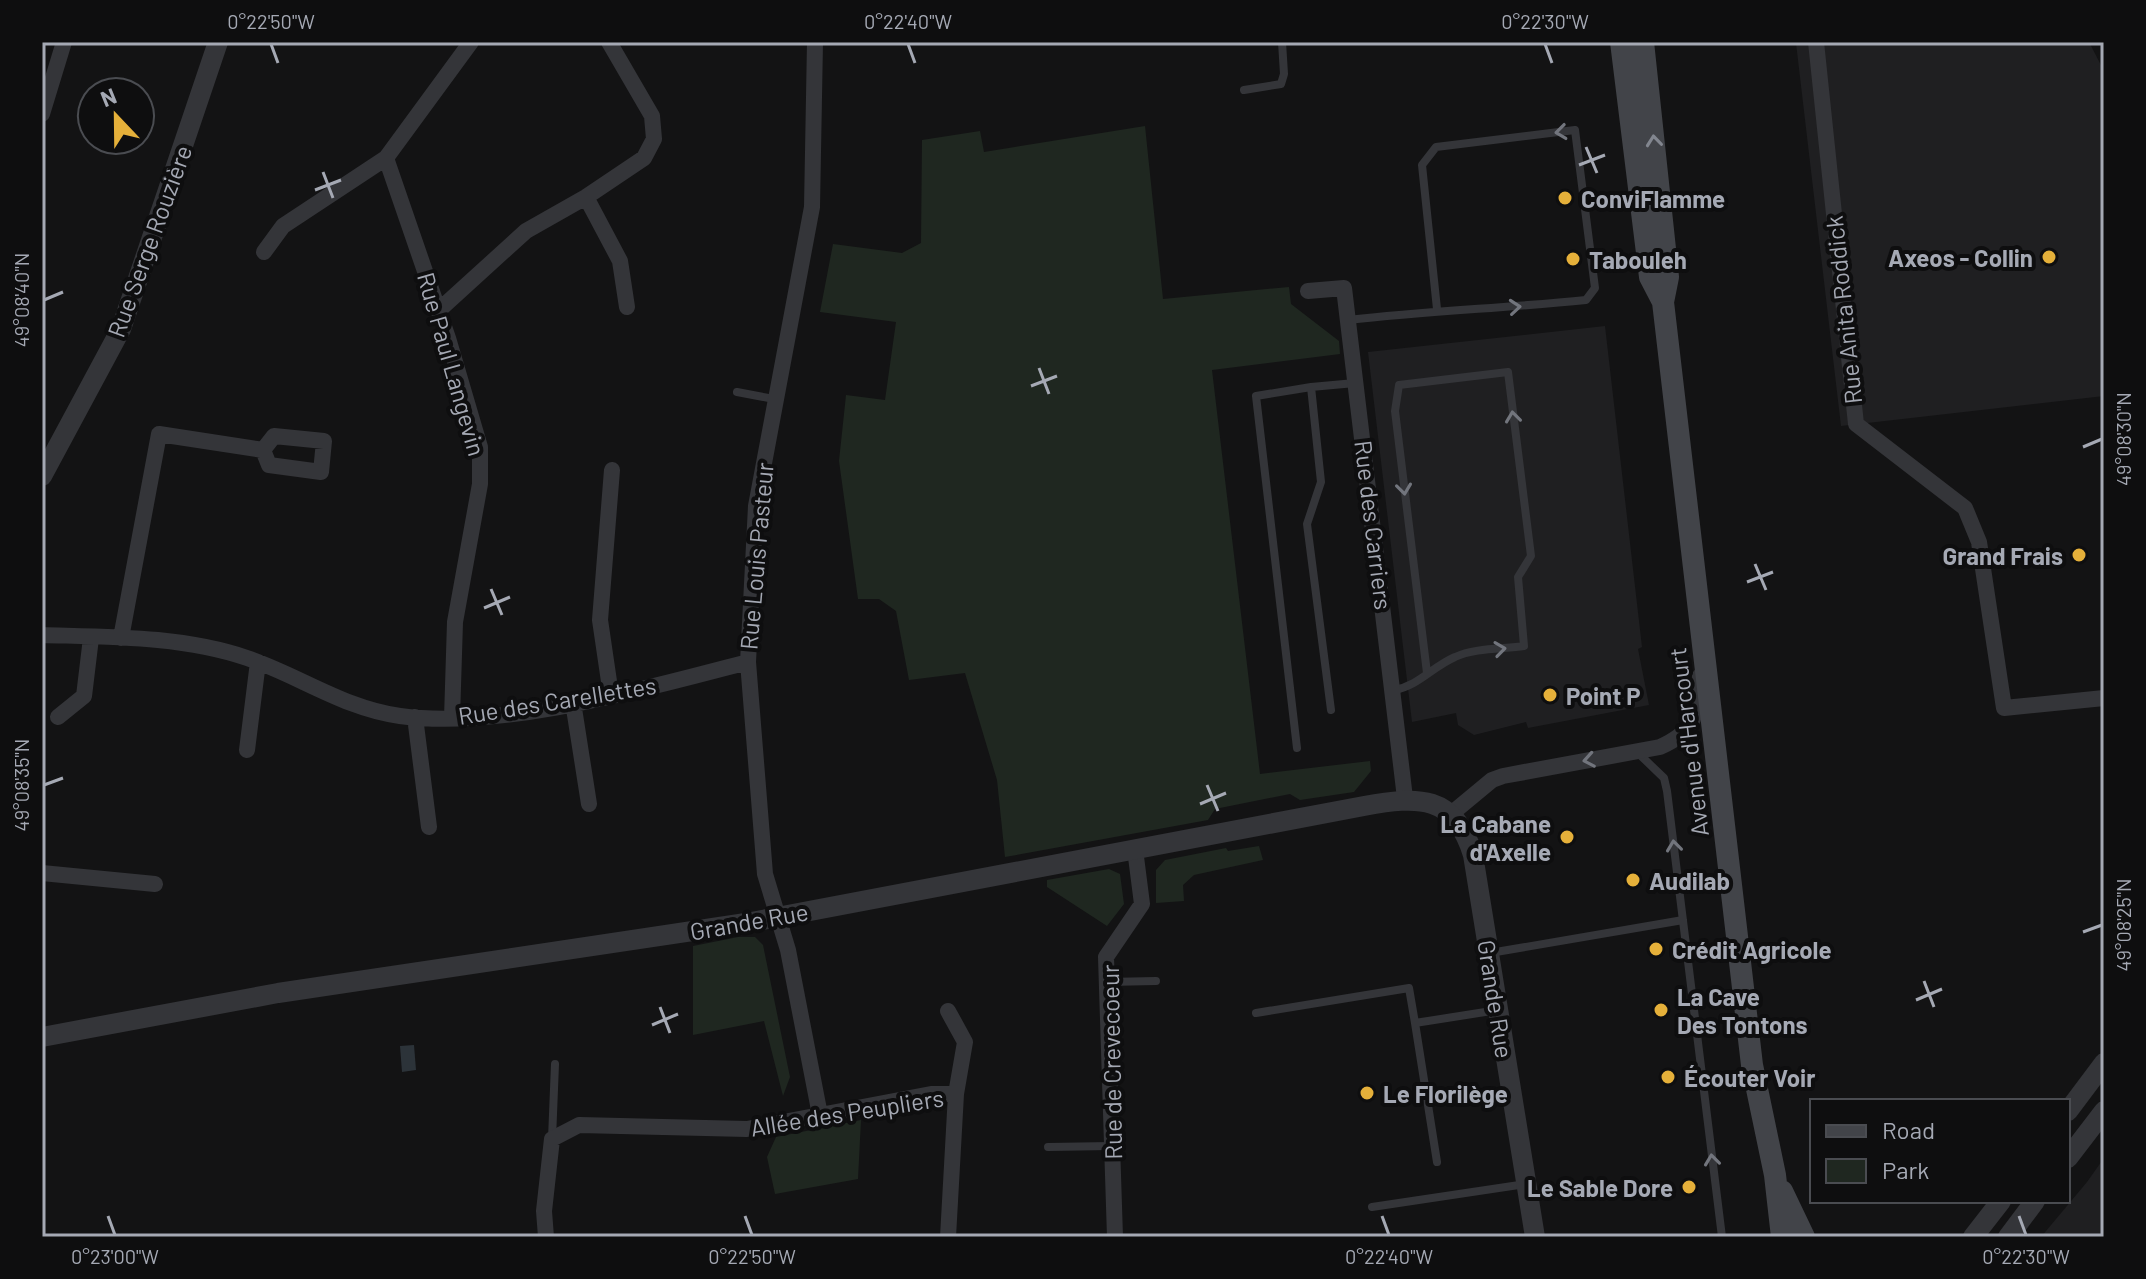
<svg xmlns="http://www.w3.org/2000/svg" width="2146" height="1279" font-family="Barlow,sans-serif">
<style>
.built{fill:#1f1f21}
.green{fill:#1f2720}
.water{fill:#2c3339}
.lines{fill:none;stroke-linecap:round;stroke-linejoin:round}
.service{stroke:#343539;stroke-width:8}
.minor{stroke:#343539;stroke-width:16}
.tertiary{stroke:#343539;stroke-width:20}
.secondary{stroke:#424449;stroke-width:22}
.oneway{stroke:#72757d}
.oneway2{stroke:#82868f}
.ticks{fill:none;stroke:#a5a9b4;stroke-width:3}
.poi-dot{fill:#e5b03a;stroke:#0e0e0f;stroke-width:3}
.labels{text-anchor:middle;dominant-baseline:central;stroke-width:8;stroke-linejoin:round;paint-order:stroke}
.poi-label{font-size:24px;font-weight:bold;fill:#a5a9b4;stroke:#0e0e0f;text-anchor:start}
.street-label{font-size:24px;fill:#a5a9b4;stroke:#0e0e0f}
.neatline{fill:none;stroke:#a5a9b4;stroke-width:3}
.ticks-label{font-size:20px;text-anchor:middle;fill:#a5a9b4}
</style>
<rect width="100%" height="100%" fill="#131314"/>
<path class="built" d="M 2089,42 L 2104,71 L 2104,396 L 1841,426 L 1796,43 Z
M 1605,326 L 1642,647 L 1638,649 L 1649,705 L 1528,728 L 1526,722 L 1474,735 L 1458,725 L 1456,713 L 1412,722 L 1368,352 Z
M 2104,1158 L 2104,1237 L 2041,1237 L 2087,1182 Z"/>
<path class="green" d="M 1145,126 L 1163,299 L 1289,287 L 1291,304 L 1339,341 L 1340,354 L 1212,370 L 1260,774 L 1370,761 L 1371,771 L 1354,792 L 1300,800 L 1290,794 L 1215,809 L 1208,820 L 1005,857 L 997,780 L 965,673 L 909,680 L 896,611 L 879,599 L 858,599 L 839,461 L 846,395 L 885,400 L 896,322 L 820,312 L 833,244 L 902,253 L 921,243 L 922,140 L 980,131 L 984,152 Z
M 1259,846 L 1263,860 L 1194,875 L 1183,885 L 1184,901 L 1156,903 L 1156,870 L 1165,860 L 1226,848 L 1228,851 Z
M 1109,869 L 1120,874 L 1124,904 L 1107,926 L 1047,887 L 1047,880 Z
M 738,937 L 755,937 L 763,945 L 790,1077 L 783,1096 L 764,1021 L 693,1035 L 693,946 Z
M 861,1120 L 858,1179 L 775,1194 L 767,1157 L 776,1137 Z"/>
<path class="water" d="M 414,1045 L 416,1070 L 402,1072 L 400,1046 Z"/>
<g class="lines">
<path class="service" d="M 1244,90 L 1281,84 L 1284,74 L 1282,42
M 1348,320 C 1428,311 1506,308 1586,300 L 1595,288 L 1575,130 L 1436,147 L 1422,165 L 1437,309
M 737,392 L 774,399
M 1394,690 C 1418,686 1432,667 1455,657 C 1474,648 1503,649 1524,646 L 1518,577 L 1531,556 L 1508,372 L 1399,385 L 1395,411 L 1427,673
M 1331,710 L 1307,524 L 1321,482 L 1311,387 L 1355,383
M 1297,748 L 1256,396 L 1311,387
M 1638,753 L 1664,778 L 1667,791 L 1722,1237
M 1490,953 L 1683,920
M 1107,982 L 1156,981
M 1256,1013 L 1409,988 L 1415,1023
M 552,1139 L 555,1064
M 1048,1147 L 1111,1146
M 1437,1162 L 1415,1023 L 1498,1010
M 1372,1207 L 1526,1184"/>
<path class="minor" d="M 815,42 L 812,207 L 756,506 L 748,662 L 765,874 L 788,950 L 820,1115
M 1816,42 L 1856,424 L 1965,508 L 1979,542 L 2004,708 L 2104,698
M 42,114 L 64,42
M 586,197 L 620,261 L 627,307
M 264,252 L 283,226 L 386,158
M 1308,291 L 1344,288 L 1405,798
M 438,311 L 526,231 L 586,197 L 644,158 L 654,139 L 652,116 L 609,42
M 274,436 L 324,441 L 321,472 L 269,465 L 263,450 Z
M 42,635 C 110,637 182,636 247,658 C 300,676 343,708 400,716 C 503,730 647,688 748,662
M 121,638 L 159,434 L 263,450
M 611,695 L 600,620 L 612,470
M 573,702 L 589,804
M 58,717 L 84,696 L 91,638
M 415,717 L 429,827
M 452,718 L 455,622 L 480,484 L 480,447 L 448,338 L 386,158 L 471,42
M 247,750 L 258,662
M 1451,814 L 1492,780 L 1503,776 L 1660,747 C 1698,730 1696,713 1700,676
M 42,873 L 155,884
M 948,1011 L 965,1042 L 956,1094 L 948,1237
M 546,1237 L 544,1211 L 552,1139 L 579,1125 L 747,1129 L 931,1094 L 956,1094
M 1115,1237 L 1106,957 L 1142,904 L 1135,849"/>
<path class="tertiary" d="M 42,476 L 121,329 L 218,42
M 42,1037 L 278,993 L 746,923 L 1364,806 C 1418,796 1455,794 1473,855 L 1535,1237
M 2068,1111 L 2104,1063
M 2068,1158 L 2104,1111
M 1973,1237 L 2001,1201
M 2008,1237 L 2035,1201"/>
<path class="secondary" d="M 1621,42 L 1650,277 L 1663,302
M 1643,42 L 1668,277 L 1663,302 L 1752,1065 L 1775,1175 L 1782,1237
M 1782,1191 L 1804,1237"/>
</g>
<defs><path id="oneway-chevron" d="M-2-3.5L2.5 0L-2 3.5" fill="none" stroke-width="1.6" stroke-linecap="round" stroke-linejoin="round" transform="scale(2)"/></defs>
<g class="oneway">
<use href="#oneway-chevron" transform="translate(1561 132) rotate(173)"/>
<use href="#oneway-chevron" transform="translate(1515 307) rotate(-5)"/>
<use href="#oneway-chevron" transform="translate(1513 417) rotate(-97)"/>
<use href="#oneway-chevron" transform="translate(1404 489) rotate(83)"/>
<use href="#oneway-chevron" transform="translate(1500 649) rotate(-8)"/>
<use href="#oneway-chevron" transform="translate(1589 760) rotate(170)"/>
<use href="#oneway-chevron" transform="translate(1674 846) rotate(-97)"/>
<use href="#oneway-chevron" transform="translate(1712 1160) rotate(-97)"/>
</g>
<use class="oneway2" href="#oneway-chevron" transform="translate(1654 141) rotate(-96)"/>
<path class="ticks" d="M 271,44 L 278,63M 908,44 L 915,63M 1545,44 L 1552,63M 1586,147 L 1597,173M 1579,165 L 1605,155M 323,172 L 333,198M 315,190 L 341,180M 44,300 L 63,292M 1039,368 L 1049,394M 1031,386 L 1057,376M 2083,447 L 2102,439M 1755,564 L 1766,590M 1747,582 L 1773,572M 491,589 L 502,615M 484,608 L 510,597M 44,785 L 63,778M 1207,785 L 1218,811M 1200,804 L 1226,793M 2083,932 L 2102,925M 1924,981 L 1934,1007M 1916,1000 L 1942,989M 660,1007 L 670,1033M 652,1025 L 678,1014M 108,1216 L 115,1235M 745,1216 L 752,1235M 1382,1216 L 1389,1235M 2019,1216 L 2026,1235"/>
<g class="poi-dot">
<circle cx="1565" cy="198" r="8"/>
<circle cx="2049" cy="257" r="8"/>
<circle cx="1573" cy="259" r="8"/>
<circle cx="2079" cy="555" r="8"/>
<circle cx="1550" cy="695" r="8"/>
<circle cx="1567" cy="837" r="8"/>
<circle cx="1633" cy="880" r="8"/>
<circle cx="1656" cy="949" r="8"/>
<circle cx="1661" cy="1010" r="8"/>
<circle cx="1668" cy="1077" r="8"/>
<circle cx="1367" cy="1093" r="8"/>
<circle cx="1689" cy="1187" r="8"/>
</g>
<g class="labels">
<g class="poi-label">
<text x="1581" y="198">ConviFlamme</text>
<text x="2033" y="257" text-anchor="end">Axeos - Collin</text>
<text x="1589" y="259">Tabouleh</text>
<text x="2063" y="555" text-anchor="end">Grand Frais</text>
<text x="1566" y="695">Point P</text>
<text x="1551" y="823" text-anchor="end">La Cabane<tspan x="1551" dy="28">d'Axelle</tspan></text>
<text x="1649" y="880">Audilab</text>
<text x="1672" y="949">Crédit Agricole</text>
<text x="1677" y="996">La Cave<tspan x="1677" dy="28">Des Tontons</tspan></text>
<text x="1684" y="1077">Écouter Voir</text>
<text x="1383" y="1093">Le Florilège</text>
<text x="1673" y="1187" text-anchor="end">Le Sable Dore</text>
</g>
<g class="street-label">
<text transform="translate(149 241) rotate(-70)">Rue Serge Rouzière</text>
<text transform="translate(1843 310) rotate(-96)">Rue Anita Roddick</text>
<text transform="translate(452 364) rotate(74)">Rue Paul Langevin</text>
<text transform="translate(1374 525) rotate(83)">Rue des Carriers</text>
<text transform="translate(756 556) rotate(-85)">Rue Louis Pasteur</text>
<text transform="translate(557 700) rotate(-9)">Rue des Carellettes</text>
<text transform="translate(1688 742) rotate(-97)">Avenue d'Harcourt</text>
<text transform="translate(749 921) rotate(-10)">Grande Rue</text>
<text transform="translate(1496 999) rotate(81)">Grande Rue</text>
<text transform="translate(1111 1062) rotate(-91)">Rue de Crevecoeur</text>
<text transform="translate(847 1112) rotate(-9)">Allée des Peupliers</text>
</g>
</g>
<rect width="2146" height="1279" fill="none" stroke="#0e0e0f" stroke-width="88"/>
<rect x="1810" y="1099" width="260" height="104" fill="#0e0e0f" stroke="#4a4c51" stroke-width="2"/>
<rect x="1826" y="1125" width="40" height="12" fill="#424449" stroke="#4a4c51" stroke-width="2"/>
<text x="1882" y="1139" font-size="24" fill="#a5a9b4">Road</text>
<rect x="1826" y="1159" width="40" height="24" fill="#1f2720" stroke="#4a4c51" stroke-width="2"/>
<text x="1882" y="1179" font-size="24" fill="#a5a9b4">Park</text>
<g transform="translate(116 116) rotate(338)"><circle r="38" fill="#0e0e0f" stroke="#4a4c51" stroke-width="2"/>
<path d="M0-6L14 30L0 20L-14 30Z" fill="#e5b03a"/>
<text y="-12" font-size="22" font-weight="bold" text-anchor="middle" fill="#a5a9b4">N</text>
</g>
<rect x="44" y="44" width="2058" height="1191" class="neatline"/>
<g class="ticks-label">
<text x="271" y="29">0°22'50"W</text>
<text x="908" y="29">0°22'40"W</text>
<text x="1545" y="29">0°22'30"W</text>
<text transform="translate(22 300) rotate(-90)" y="7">49°08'40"N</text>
<text transform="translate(2124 439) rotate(-90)" y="7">49°08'30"N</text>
<text transform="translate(22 785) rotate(-90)" y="7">49°08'35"N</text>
<text transform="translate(2124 925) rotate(-90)" y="7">49°08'25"N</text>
<text x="115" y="1264">0°23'00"W</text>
<text x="752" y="1264">0°22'50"W</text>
<text x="1389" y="1264">0°22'40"W</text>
<text x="2026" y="1264">0°22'30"W</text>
</g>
</svg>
